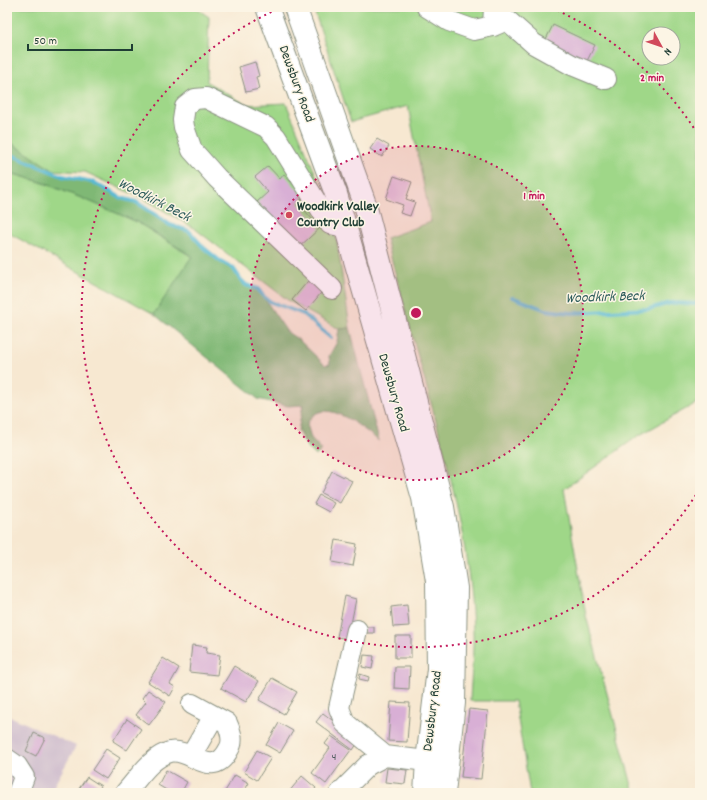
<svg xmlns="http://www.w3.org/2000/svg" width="707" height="800" font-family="Dekko,sans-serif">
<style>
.industrial{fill:#cfbdce}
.green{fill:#9fd788;stroke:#5f8a5e;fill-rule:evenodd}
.forest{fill:#7fb874;stroke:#4f7a54}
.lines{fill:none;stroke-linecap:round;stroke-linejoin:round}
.stream{stroke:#57b9d5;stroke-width:4}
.building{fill:#d8afd5}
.minor-casing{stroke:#8b9282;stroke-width:22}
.major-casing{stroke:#8b9282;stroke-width:24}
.minor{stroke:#fff;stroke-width:20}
.major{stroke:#fff;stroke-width:22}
.ring{fill:none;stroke:#c2185b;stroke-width:2;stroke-dasharray:2 4}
.poi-dot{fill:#d1495b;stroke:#fcf5e5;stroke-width:1.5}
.labels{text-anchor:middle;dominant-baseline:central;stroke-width:3;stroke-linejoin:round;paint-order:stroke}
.number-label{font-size:12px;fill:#4d5a5c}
.street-label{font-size:14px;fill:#1f3d34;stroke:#fcf5e5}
.poi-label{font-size:14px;font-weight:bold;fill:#1f3d34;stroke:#fcf5e5;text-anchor:start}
.water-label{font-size:15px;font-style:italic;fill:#2d5c5c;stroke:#fcf5e5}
.centre{fill:#c2185b;stroke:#fcf5e5;stroke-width:2}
.ring-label{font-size:12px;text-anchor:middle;font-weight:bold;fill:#c2185b;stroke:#fcf5e5;stroke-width:3;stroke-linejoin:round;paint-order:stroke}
</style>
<rect width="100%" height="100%" fill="#fcf5e5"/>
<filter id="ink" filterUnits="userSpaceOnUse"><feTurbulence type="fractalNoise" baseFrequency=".025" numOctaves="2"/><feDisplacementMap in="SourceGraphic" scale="8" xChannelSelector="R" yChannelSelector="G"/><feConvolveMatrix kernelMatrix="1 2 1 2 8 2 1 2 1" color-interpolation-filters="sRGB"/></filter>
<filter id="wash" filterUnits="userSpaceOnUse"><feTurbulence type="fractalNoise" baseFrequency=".012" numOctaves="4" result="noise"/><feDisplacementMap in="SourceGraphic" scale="16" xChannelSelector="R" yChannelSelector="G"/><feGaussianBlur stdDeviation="0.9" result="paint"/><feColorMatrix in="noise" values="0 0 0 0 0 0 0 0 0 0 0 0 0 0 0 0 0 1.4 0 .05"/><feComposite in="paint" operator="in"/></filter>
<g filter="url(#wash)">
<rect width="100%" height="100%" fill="#f7e8d1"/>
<path class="industrial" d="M 7,715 L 76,746 L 50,793 L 7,793 Z"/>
<path class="green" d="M 7,7 L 194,7 L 209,17 L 207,82 L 247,105 L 286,103 L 333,216 L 350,328 L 339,329 L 289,301 L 194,228 L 146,200 L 85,172 L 50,170 L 7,140 Z
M 313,7 L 700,7 L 700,401 L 638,436 L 564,489 L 586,616 L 634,793 L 530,793 L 515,701 L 470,701 C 471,677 474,652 473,628 C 469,528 439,432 412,335 C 403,303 395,270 386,238 L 431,222 L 408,106 L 351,122 ZM 649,34 L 673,34 L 673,58 L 649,58 Z
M 7,172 L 41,182 L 89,201 L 137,222 L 192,257 L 154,314 L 7,232 Z"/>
<path class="forest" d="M 7,140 L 62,176 L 93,182 L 121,198 L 136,202 L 170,225 L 189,231 L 204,248 L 220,261 L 233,268 L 241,280 L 246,285 L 258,289 L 287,332 L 299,340 L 325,365 L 330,364 L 329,356 L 337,342 L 339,329 L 350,328 L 379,441 C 362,428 322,392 307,424 L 311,438 L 322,450 L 316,456 L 307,447 L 298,431 L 303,405 L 288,406 L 258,399 L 154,314 L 192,256 L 137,222 L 89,201 L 41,182 L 7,172 Z"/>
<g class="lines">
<path class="stream" d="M 7,153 L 62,176 L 93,182 L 121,198 L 136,202 L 170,225 L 189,231 L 204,248 L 220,261 L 233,268 L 241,280 L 246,285 L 258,289 L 263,296 L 271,302 L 303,314 L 331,338
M 512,297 L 546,310 L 571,313 L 648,309 L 671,303 L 700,304"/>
</g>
<g id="blocks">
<path class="building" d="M 553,25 L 595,45 L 585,65 L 543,45 Z
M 255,62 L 259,76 L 256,77 L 259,89 L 246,92 L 239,67 Z
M 377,139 L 389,146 L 382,157 L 370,149 Z
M 268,166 L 280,179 L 284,174 L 304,197 L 298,203 L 320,228 L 298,248 L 257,202 L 268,192 L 255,177 Z
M 394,176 L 412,182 L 406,199 L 415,202 L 410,216 L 400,213 L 403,205 L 386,199 Z
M 312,276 L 326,287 L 306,311 L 292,300 Z
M 332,471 L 352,481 L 340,503 L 321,493 Z
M 319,495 L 334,503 L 329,512 L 314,504 Z
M 336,540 L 357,544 L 353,566 L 332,562 Z
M 345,596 L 356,599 L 348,639 L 337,637 Z
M 407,605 L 409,626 L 393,627 L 391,607 Z
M 364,627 L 374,627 L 374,633 L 364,633 Z
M 395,636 L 411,636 L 411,658 L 395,658 Z
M 192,645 L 207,647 L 206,653 L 220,655 L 217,675 L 189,672 Z
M 364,655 L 374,656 L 372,669 L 362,667 Z
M 163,658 L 179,668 L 170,684 L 175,687 L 170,696 L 148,682 Z
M 234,666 L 259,681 L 246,702 L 221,688 Z
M 395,667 L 410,667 L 409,689 L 394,688 Z
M 360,674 L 369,677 L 368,681 L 359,679 Z
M 272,678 L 297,692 L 284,714 L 259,700 Z
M 148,690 L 166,702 L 149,725 L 136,715 L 146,702 L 142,698 Z
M 391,702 L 410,703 L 407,742 L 388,741 Z
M 469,709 L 488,711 L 481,779 L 461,777 Z
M 323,713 L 359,741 L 353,750 L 316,722 Z
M 127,719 L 141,729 L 127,750 L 113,741 Z
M 279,723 L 293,731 L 280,753 L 266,745 Z
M 34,733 L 45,738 L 36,756 L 26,751 Z
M 331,736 L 351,750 L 326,784 L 312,773 L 330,748 L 325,744 Z
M 106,749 L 120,758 L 106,779 L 92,770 Z
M 257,750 L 271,758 L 257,780 L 244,772 Z
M 387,768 L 407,770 L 405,784 L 385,782 Z
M 166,770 L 187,782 L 181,793 L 167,793 L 168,791 L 158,785 Z
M 235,775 L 249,783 L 243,793 L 224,793 Z
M 302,776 L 316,788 L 312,793 L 288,793 Z
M 87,777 L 101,786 L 96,793 L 76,793 Z
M 388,789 L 404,791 L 404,793 L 388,793 Z"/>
</g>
</g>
<g filter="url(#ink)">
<use href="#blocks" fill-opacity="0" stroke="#8b9282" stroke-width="1"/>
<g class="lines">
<defs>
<path id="minor" d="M 427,7 L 449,21 L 474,30 L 493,26 L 494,7
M 493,26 L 507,20 L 534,44 L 572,65 L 606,79
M 332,289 L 217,178 L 192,150 L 184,127 L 183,120 L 185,107 L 195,99 L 206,98 L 266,127 L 276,137 L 330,224 L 345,227
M 357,630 L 339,708 L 345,723 L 385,756
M 191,756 L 214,716
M 7,759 L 17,766 L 24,777 L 18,793
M 125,793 C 138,779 151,757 170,752 C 191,747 212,782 229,749 C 234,741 231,732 227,723 L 192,704
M 340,793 L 368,765 L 385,756 L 427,761"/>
<path id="major" d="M 267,7 L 336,194 L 423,498 L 437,581 L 438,669 L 427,761 L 425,793
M 295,7 L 365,204 L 443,507 L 456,588 L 454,703 L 444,793"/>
</defs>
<use href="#minor" class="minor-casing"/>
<use href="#major" class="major-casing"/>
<use href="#minor" class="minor"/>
<use href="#major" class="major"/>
</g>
</g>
<circle cx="416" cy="313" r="167" fill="#c2185b" fill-opacity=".12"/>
<g class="ring">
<circle cx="416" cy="313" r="167"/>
<path d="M699 490A334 334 0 1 1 280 8M552 8A334 334 0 0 1 699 136"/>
</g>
<circle class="poi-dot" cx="289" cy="215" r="4"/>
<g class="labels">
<g class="number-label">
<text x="334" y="757">4</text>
</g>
<g class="street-label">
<text transform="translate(296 84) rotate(70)">Dewsbury Road</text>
<text transform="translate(393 393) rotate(74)">Dewsbury Road</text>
<text transform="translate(433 711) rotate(-83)">Dewsbury Road</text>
</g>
<g class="poi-label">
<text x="297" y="207">Woodkirk Valley<tspan x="297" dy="16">Country Club</tspan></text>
</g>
<g class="water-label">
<text transform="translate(154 201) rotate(27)">Woodkirk Beck</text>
<text transform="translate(605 298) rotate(-2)">Woodkirk Beck</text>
</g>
</g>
<circle cx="416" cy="313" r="6" class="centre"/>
<g class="ring-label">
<text x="652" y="81">2 min</text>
<text x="534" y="199">1 min</text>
</g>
<rect width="707" height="800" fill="none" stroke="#fcf5e5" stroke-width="24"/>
<g transform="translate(661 46) rotate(130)"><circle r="19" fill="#fcf5e5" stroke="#a4ab9e"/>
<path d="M0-3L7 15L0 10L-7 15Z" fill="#d1495b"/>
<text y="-6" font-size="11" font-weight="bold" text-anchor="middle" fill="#1f3d34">N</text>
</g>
<path d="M28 44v6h104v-6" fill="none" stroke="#1f3d34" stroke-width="2"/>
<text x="34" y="44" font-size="12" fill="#1f3d34" stroke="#fcf5e5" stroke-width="3" paint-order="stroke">50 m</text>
</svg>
